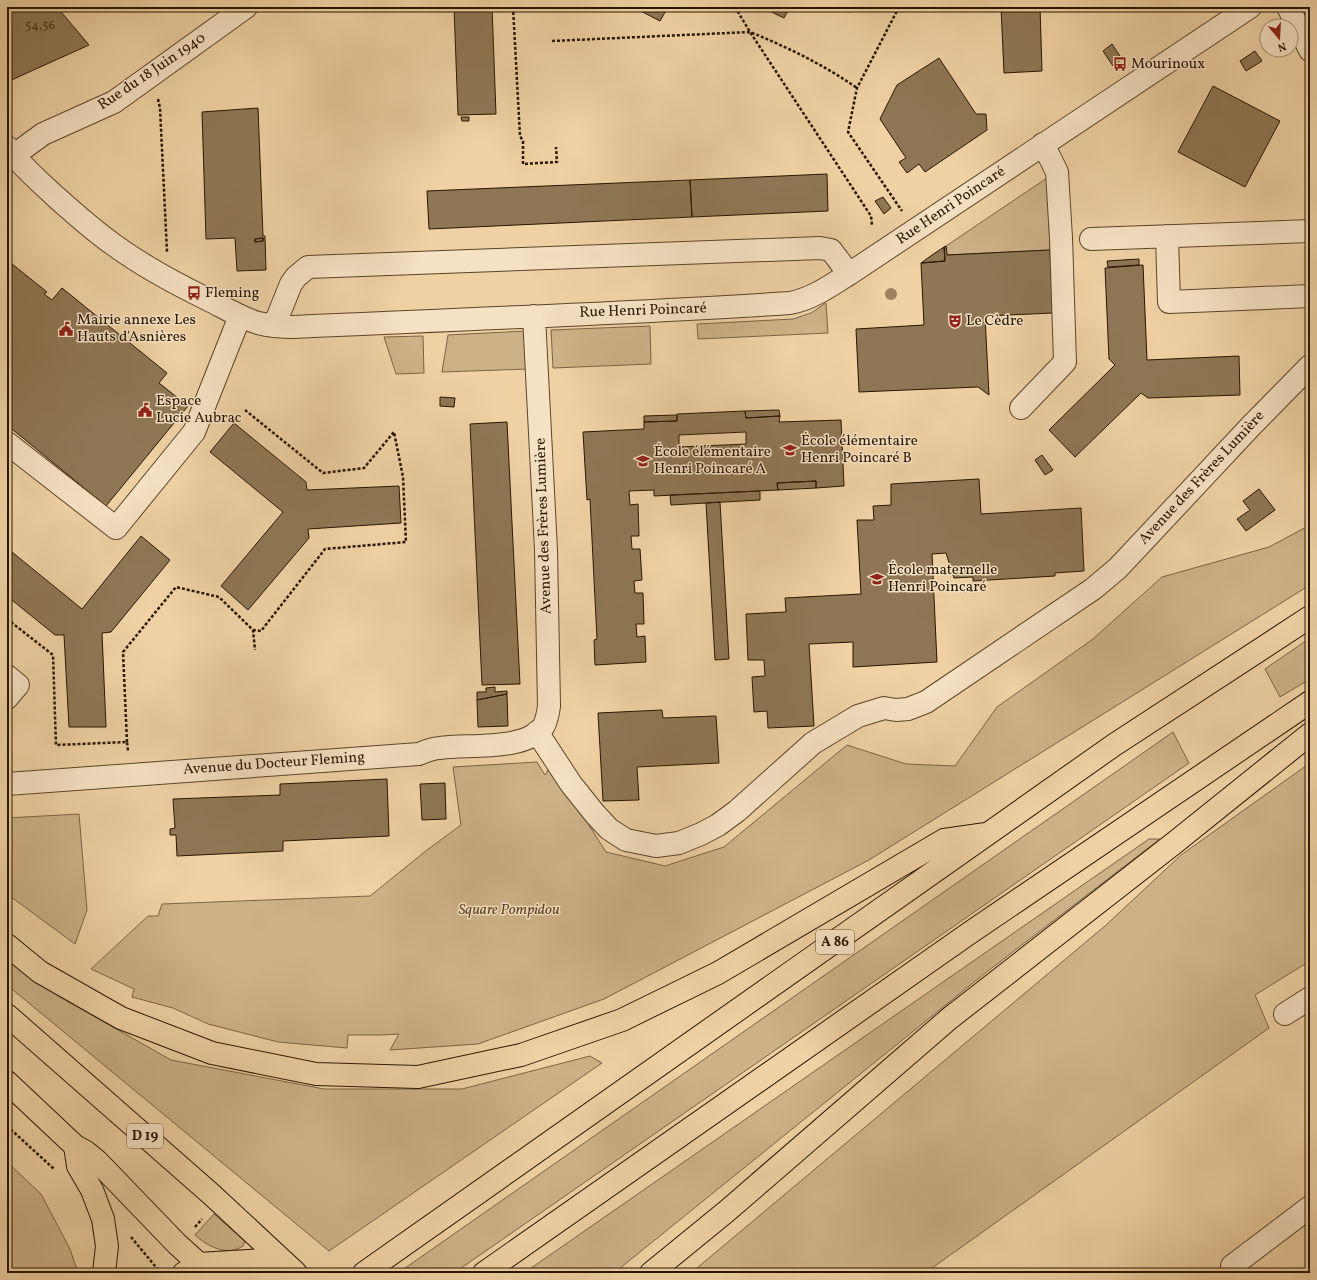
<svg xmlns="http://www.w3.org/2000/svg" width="1317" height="1280" font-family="Vollkorn,serif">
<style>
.green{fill:#cdb187;stroke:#7a6444}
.building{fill:#8f7755;stroke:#281600;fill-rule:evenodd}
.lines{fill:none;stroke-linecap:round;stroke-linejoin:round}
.minor-casing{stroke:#5a4529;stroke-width:24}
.major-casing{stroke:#281600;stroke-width:24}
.highway-casing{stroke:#281600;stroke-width:24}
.path{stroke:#281600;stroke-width:2.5;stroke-dasharray:3 2;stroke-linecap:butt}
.minor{stroke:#f5e1c3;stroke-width:22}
.major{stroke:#efd1a3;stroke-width:22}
.highway{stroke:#efd1a3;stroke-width:22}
.tree{fill:#9d835f}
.labels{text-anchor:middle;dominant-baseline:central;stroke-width:3;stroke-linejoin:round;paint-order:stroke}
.number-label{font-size:13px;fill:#422e15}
.shield{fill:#f5e1c3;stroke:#66533a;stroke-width:1}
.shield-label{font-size:14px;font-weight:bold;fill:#281600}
.poi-label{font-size:15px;fill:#281600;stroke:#f5e1c3;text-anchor:start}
.street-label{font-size:15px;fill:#281600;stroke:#f5e1c3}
.park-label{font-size:15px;font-style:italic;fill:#5a4428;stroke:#f5e1c3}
</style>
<rect width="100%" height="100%" fill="#efd1a3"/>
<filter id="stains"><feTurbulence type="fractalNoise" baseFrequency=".005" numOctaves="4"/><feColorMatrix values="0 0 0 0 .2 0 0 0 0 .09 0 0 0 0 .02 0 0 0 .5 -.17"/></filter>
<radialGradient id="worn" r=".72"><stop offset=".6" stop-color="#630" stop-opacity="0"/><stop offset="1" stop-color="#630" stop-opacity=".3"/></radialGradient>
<path class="green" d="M 1047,178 L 1050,250 L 947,255 L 946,246 Z
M 826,303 L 828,333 L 698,339 L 697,324 L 793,319 L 811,313 Z
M 650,326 L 651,364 L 553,368 L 551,330 Z
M 526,331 L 528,369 L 442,372 L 448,335 Z
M 423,336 L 424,373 L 396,374 L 384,337 Z
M 1310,525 L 1310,585 L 869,860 L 604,999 L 478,1044 L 390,1050 L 399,1034 L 382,1035 L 348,1035 L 347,1048 L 278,1042 L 208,1024 L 173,1008 L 132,997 L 134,989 L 91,969 L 148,916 L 158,916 L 162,904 L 370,896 L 427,850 L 461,825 L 453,767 L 537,762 L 545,775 L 551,765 L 606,852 L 665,866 L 724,847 L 847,745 L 906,764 L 955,766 L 997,707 L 1093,639 L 1162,577 L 1269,547 Z
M 1310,638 L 1310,679 L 1280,697 L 1265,669 Z
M 1173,732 L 1189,763 L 454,1273 L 398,1273 Z
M 1310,763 L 1310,961 L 1255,995 L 1269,1028 L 925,1273 L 691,1273 L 1105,926 L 1181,855 Z
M 79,814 L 87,910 L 75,944 L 7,894 L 7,818 Z
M 1149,839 L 1160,839 L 984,974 L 614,1273 L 524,1273 Z
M 7,958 L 60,997 L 171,1060 L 324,1089 L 462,1089 L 590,1056 L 602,1063 L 329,1251 L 7,985 Z
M 7,1162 L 41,1194 L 70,1249 L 78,1273 L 12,1273 L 7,1267 Z
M 214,1214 L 245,1241 L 243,1246 C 227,1257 207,1246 195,1235 Z"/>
<path class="building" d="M 7,7 L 57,7 L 89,45 L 7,82 Z
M 454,7 L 492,7 L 496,114 L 458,115 Z
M 633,7 L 668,7 L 660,21 Z
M 761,7 L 790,7 L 784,18 Z
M 839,7 L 852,7 L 849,12 Z
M 1001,7 L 1040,7 L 1042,71 L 1004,73 Z
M 1112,44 L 1122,59 L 1113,66 L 1103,51 Z
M 1255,51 L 1262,61 L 1246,71 L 1240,61 Z
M 939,58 L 976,114 L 986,114 L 987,130 L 925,172 L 919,164 L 907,173 L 899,162 L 906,158 L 880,119 L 897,85 Z
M 1213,86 L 1280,121 L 1245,187 L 1178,152 Z
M 258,108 L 263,236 L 265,236 L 266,270 L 237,271 L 235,238 L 206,239 L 202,112 ZM 263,238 L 263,241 L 255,242 L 255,239 Z
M 461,117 L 469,117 L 469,121 L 462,121 Z
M 827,174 L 828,211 L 692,217 L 690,180 Z
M 690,180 L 692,217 L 429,229 L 427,191 Z
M 883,197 L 891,208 L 884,214 L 875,201 Z
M 263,238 L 263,241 L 255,242 L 255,239 Z
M 946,246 L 947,255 L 1050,250 L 1053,313 L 985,316 L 989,395 L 978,387 L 859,392 L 856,329 L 924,325 L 921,263 L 945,261 L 944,247 Z
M 944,247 L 945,261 L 921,263 L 932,255 Z
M 1139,259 L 1139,265 L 1108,267 L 1107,261 Z
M 7,260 L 47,292 L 44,294 L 52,300 L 62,288 L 167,373 L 159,383 L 188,406 L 106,506 L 7,425 Z
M 1143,265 L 1147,360 L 1239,356 L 1240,395 L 1148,398 L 1141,393 L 1075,457 L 1049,430 L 1115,365 L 1109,359 L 1105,268 Z
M 440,397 L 455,398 L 454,407 L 440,406 Z
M 779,410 L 780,416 L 746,418 L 745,411 Z
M 745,411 L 746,418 L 780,416 L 779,422 L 841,420 L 844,486 L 816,488 L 816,481 L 777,483 L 778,490 L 654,496 L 654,490 L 629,491 L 630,505 L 638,504 L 639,536 L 631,536 L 632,549 L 640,549 L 642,580 L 634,581 L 635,593 L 643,593 L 644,624 L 636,624 L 637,637 L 645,636 L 646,662 L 595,665 L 594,640 L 597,639 L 590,499 L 587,500 L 583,432 L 644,429 L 644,422 L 677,421 L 677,414 ZM 746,432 L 746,444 L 679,447 L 679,435 Z
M 677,415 L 677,421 L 644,422 L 644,416 Z
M 507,422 L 520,684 L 482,685 L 470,424 Z
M 234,423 L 306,482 L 307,490 L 399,486 L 401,523 L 308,529 L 309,538 L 248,610 L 221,586 L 283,512 L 210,452 Z
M 1042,455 L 1053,470 L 1045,475 L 1035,460 Z
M 979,479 L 981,514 L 1081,508 L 1084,571 L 1055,573 L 1055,576 L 973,581 L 973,577 L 954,578 L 946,553 L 932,554 L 937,662 L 853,667 L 853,642 L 809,644 L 814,726 L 768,728 L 767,711 L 754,712 L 752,677 L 765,676 L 764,660 L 748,660 L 746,614 L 786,612 L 785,598 L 861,594 L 857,520 L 874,520 L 873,506 L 891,505 L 891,484 Z
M 816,481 L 816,488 L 778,490 L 777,483 Z
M 1259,489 L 1275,510 L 1246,531 L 1237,519 L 1250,510 L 1243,501 Z
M 760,491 L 760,500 L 671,505 L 670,495 Z
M 720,502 L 729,659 L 715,660 L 706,503 Z
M 141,536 L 170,560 L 111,632 L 102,633 L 106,727 L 69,727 L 64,635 L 55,635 L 7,596 L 7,548 L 82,609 Z
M 495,687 L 495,692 L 507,691 L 507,694 L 477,700 L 477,692 L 486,692 L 486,688 Z
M 507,694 L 508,726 L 478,727 L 477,700 Z
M 662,710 L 663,718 L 716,716 L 719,763 L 637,767 L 639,800 L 603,801 L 598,713 Z
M 387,779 L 389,836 L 283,841 L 283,851 L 177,856 L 176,835 L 170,835 L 170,829 L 175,828 L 173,799 L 280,795 L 280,784 Z
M 445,783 L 446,819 L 422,820 L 420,784 Z"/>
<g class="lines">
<defs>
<path id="minor" d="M 1288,7 L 1310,50
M 7,147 C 21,166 39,181 56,197 C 75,214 94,231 114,245 C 144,267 176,284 209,300 C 225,308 241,318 258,323 C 270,326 282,327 294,327 C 460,319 625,314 790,303 C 812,299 830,286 849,274 L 1250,7
M 13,156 L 43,134 L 114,102 L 246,7
M 1167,236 L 1169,302 L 1310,296
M 1091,239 L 1310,231
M 274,326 L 291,284 L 296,277 L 308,267 L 820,248 L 831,250 L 849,274
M 1021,408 L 1065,362 L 1061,238 L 1057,172 L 1043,144
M 7,443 L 116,528 L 194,432 L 240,316
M 7,676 L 18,685 L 7,698
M 537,732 L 571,784 L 595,814 L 609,829 L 626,840 L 656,846 L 679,843 L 701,834 L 718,825 L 737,811 L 813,743 L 858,716 L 884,708 L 896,710 L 908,709 L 926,702 L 1093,589 L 1118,568 L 1250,427 L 1310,366
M 7,784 L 419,754 C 426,751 433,748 440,748 C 468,744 525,751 543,727 C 547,721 548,713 549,706 L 546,550 L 534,316
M 1285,1014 L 1310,998
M 1237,1273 L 1232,1266 L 1310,1207"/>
<path id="major" d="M 7,1015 L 211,1194 L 296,1273
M 7,1082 L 75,1146 L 86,1152 L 97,1161 L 177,1244 L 209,1273
M 199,1264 L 280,1259"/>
<path id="highway" d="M 7,945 L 40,972 L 121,1018 L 212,1053 L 316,1074 L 418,1077 L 521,1055 L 622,1020 L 718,973 L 944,840 L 986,834
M 75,1146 L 78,1166 L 92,1190 L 103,1219 L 107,1246 L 104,1273
M 184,1273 L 199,1264
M 364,1273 L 1114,745 L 1310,617
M 484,1273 L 971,932 L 1310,702
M 651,1273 L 727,1211 L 950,1018 L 1173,844 L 1310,734"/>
</defs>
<use href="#minor" class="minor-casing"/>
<use href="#major" class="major-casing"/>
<use href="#highway" class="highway-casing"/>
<path class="path" d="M 513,7 L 520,136 L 523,141 L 523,164 L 557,162 L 556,147
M 735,7 L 750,32 L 871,216 L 872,225
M 899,7 L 857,88 L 848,132 L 902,211
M 552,41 L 750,32 C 787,47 824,65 857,88
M 158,99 L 160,108 L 167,252
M 245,410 L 323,473 L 364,468 L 394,432 L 403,477 L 406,542 L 325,549 L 261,631 L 253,630
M 7,619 L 53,655 L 56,745 L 127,742 L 128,751
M 127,742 L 123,652 L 176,587 L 219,597 L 253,630 L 255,650
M 7,1126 L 54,1169
M 195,1227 L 202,1219
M 131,1237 L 160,1272"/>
<use href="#minor" class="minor"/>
<use href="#major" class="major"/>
<use href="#highway" class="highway"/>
</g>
<circle class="tree" cx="891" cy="294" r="6"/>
<defs>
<symbol id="bus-bare" viewBox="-9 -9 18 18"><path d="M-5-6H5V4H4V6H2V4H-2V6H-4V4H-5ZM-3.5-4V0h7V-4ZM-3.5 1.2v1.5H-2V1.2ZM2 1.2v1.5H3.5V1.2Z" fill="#8f2418" stroke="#f5e1c3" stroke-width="2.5" paint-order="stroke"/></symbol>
<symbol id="theatre-bare" viewBox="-9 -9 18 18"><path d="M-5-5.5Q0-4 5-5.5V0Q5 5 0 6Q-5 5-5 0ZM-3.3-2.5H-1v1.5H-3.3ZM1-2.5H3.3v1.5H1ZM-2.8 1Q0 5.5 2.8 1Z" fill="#8f2418" stroke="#f5e1c3" stroke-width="2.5" paint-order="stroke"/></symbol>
<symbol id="civic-bare" viewBox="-9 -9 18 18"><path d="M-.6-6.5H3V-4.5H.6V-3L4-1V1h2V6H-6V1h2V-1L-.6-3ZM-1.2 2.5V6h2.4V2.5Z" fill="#8f2418" stroke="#f5e1c3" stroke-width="2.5" paint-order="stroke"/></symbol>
<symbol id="school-bare" viewBox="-9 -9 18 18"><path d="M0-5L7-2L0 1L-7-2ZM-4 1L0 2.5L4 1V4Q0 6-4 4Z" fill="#8f2418" stroke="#f5e1c3" stroke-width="2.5" paint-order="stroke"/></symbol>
</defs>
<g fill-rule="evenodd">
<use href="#bus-bare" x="1110" y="54" width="20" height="20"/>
<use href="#bus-bare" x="184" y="283" width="20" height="20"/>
<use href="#theatre-bare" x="945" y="311" width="20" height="20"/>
<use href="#civic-bare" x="56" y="319" width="20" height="20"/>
<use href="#civic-bare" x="135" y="400" width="20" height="20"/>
<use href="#school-bare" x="780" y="440" width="20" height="20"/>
<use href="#school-bare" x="633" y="451" width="20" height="20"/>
<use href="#school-bare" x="867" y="569" width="20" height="20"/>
</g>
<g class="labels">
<g class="number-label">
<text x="40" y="26">54,56</text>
</g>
<g class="shield">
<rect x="816" y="930" width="38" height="24" rx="3"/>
<rect x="127" y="1124" width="36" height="24" rx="3"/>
</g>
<g class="shield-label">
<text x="835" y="942">A 86</text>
<text x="145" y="1136">D 19</text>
</g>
<g class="poi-label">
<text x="1131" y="64">Mourinoux</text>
<text x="205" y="293">Fleming</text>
<text x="77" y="320">Mairie annexe Les<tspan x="77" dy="17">Hauts d'Asnières</tspan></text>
<text x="966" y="321">Le Cèdre</text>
<text x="156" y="401">Espace<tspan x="156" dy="17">Lucie Aubrac</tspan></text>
<text x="801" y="441">École élémentaire<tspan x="801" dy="17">Henri Poincaré B</tspan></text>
<text x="654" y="452">École élémentaire<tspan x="654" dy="17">Henri Poincaré A</tspan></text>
<text x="888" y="570">École maternelle<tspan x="888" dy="17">Henri Poincaré</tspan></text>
</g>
<g class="street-label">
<text transform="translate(152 72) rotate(-34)">Rue du 18 Juin 1940</text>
<text transform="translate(951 206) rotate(-34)">Rue Henri Poincaré</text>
<text transform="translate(643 311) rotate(-2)">Rue Henri Poincaré</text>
<text transform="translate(1202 478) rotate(-47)">Avenue des Frères Lumière</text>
<text transform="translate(544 526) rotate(-92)">Avenue des Frères Lumière</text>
<text transform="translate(274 764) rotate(-4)">Avenue du Docteur Fleming</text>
</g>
<g class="park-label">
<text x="509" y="910">Square Pompidou</text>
</g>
</g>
<rect width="1317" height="1280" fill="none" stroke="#efd1a3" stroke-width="24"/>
<rect x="8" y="8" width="1301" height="1264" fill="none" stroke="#281600" stroke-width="2"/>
<rect x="12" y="12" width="1293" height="1256" fill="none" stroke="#281600"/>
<g transform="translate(1279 38) rotate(162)"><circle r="19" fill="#f5e1c3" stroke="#a39075"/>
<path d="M0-3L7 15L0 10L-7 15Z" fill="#8f2418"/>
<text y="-6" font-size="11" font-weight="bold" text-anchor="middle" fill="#281600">N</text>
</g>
<rect width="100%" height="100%" filter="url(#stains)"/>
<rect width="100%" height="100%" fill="url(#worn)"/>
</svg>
